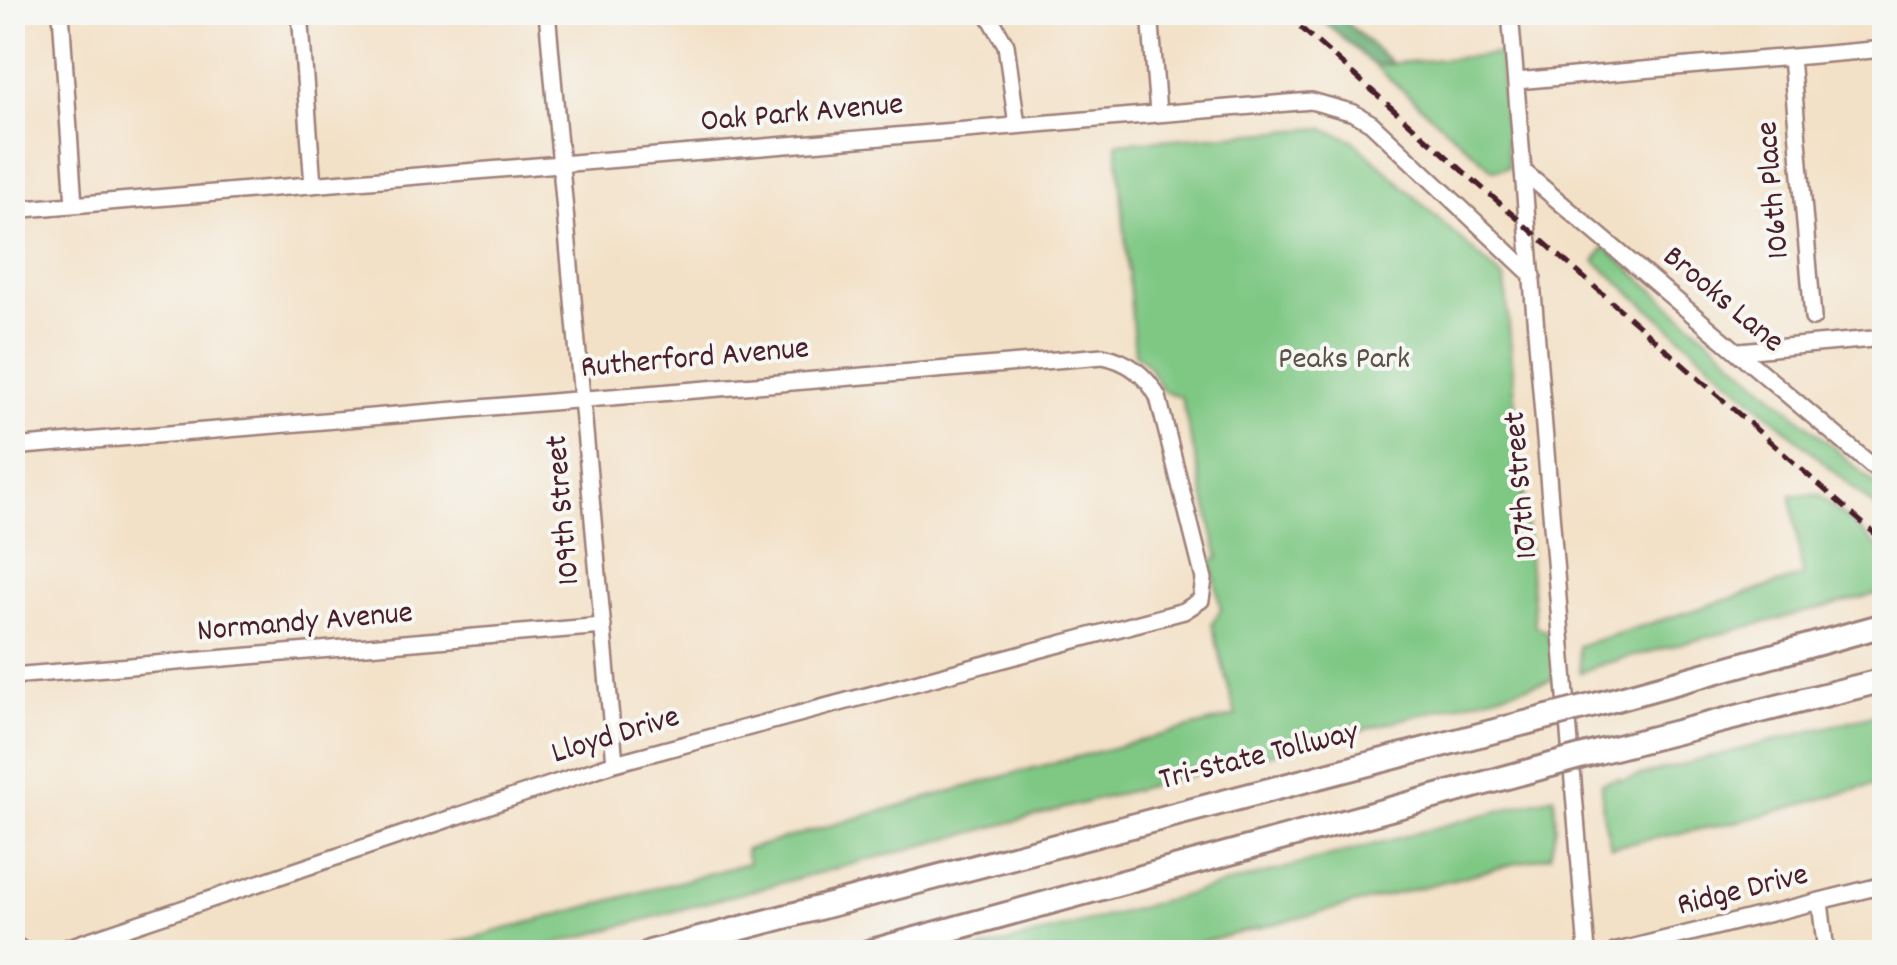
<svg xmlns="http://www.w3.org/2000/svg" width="1897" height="965" font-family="Dekko,sans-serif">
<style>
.green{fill:#7fc884;stroke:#647458;stroke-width:2.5}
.forest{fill:#67ac72;stroke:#58664e;stroke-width:2.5}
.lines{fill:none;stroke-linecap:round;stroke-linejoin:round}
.minor-casing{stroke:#9e8079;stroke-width:20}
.highway-casing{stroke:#9e8079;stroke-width:28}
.minor{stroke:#fff;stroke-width:15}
.highway{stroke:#fff;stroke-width:22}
.rail{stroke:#4a1f2b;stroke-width:5;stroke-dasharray:15 8;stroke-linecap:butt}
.highway-bridge-casing{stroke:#9e8079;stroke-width:28;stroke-linecap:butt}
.highway-bridge{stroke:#fff;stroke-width:22}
.labels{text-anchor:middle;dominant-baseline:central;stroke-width:8;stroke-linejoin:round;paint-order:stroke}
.street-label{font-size:32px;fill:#4a1f2b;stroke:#f6f6f2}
.park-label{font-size:32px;fill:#5a5246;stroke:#f6f6f2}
</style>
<rect width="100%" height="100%" fill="#f6f6f2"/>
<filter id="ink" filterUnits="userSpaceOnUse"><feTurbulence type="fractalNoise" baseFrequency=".01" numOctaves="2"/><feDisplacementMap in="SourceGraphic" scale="20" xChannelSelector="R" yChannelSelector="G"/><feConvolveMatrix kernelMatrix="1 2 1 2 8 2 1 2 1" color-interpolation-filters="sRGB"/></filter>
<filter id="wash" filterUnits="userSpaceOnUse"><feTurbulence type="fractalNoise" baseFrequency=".0048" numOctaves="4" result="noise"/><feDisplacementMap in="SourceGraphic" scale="40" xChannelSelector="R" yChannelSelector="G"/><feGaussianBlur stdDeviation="2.25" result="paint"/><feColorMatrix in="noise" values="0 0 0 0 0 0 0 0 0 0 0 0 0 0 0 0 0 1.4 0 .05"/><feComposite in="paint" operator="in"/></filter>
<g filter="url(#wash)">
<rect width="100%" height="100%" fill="#f3e1c7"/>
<path class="green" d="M 1500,54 L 1508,168 L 1493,170 L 1374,65 Z
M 1322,128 L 1352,139 L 1505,280 L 1535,626 C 1558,633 1553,659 1555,679 L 701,904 L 528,952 L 421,952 L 748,863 L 745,850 L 1026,770 L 1236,716 L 1212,624 L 1221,609 L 1211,561 L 1219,558 L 1181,397 L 1162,390 L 1148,365 L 1135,354 L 1117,143 Z
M 1605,247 L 1884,492 L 1884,515 L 1595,261 Z
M 1791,495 L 1820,495 L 1884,552 L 1884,592 L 1599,665 L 1580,673 L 1578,646 L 1803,576 Z
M 1884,712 L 1884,782 L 1741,821 L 1611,847 L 1603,814 L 1601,783 L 1619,778 L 1620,781 Z
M 1554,796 L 1556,826 L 1550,855 L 1163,952 L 973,952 Z"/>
<path class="forest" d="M 1314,13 L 1335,13 L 1393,64 L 1374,65 Z"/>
</g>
<g filter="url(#ink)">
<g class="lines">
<defs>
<path id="minor" d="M 61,12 L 74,205
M 300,12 L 313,185
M 547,12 L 615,763
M 987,12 L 1006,45 L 1017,125
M 1150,12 L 1158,113
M 1510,12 L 1587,952
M 1791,57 L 1813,318
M 1516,81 L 1884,49
M 1523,171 L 1884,476
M 12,210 L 1311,101 L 1354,113 L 1371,123 L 1533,276
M 1740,351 L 1884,338
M 12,447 L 1103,356 C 1128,361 1146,375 1158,397 L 1204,579 L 1201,600 L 1184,611 L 615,763 L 54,952
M 12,676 L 603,626
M 1820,902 L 1826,952
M 12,943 L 24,951 L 31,952
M 1614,952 L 1884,885"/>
<path id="highway" d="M 1595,705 L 1884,625
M 1598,752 L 1884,680
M 650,952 L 1548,717
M 868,952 L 1551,765"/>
</defs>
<use href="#minor" class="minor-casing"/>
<use href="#highway" class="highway-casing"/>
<use href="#minor" class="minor"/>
<use href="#highway" class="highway"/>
<path class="rail" d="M 1283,12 L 1884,542"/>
<defs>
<path id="highway-bridge" d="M 1548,717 L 1595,705
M 1551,765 L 1598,752"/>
</defs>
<use href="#highway-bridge" class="highway-bridge-casing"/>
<use href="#highway-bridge" class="highway-bridge"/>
</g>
</g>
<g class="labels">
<g class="street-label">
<text transform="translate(802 115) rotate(-5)">Oak Park Avenue</text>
<text transform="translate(1775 190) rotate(-95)">106th Place</text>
<text transform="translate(1722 301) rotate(40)">Brooks Lane</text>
<text transform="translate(695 360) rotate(-5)">Rutherford Avenue</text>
<text transform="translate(1523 485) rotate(-95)">107th Street</text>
<text transform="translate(565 510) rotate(-95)">109th Street</text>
<text transform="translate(305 624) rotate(-5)">Normandy Avenue</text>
<text transform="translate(616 737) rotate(-17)">Lloyd Drive</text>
<text transform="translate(1259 758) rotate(-14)">Tri-State Tollway</text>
<text transform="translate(1743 892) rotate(-14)">Ridge Drive</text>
</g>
<g class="park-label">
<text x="1344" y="361">Peaks Park</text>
</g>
</g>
<rect width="1897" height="965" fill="none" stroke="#f6f6f2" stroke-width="50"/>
</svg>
